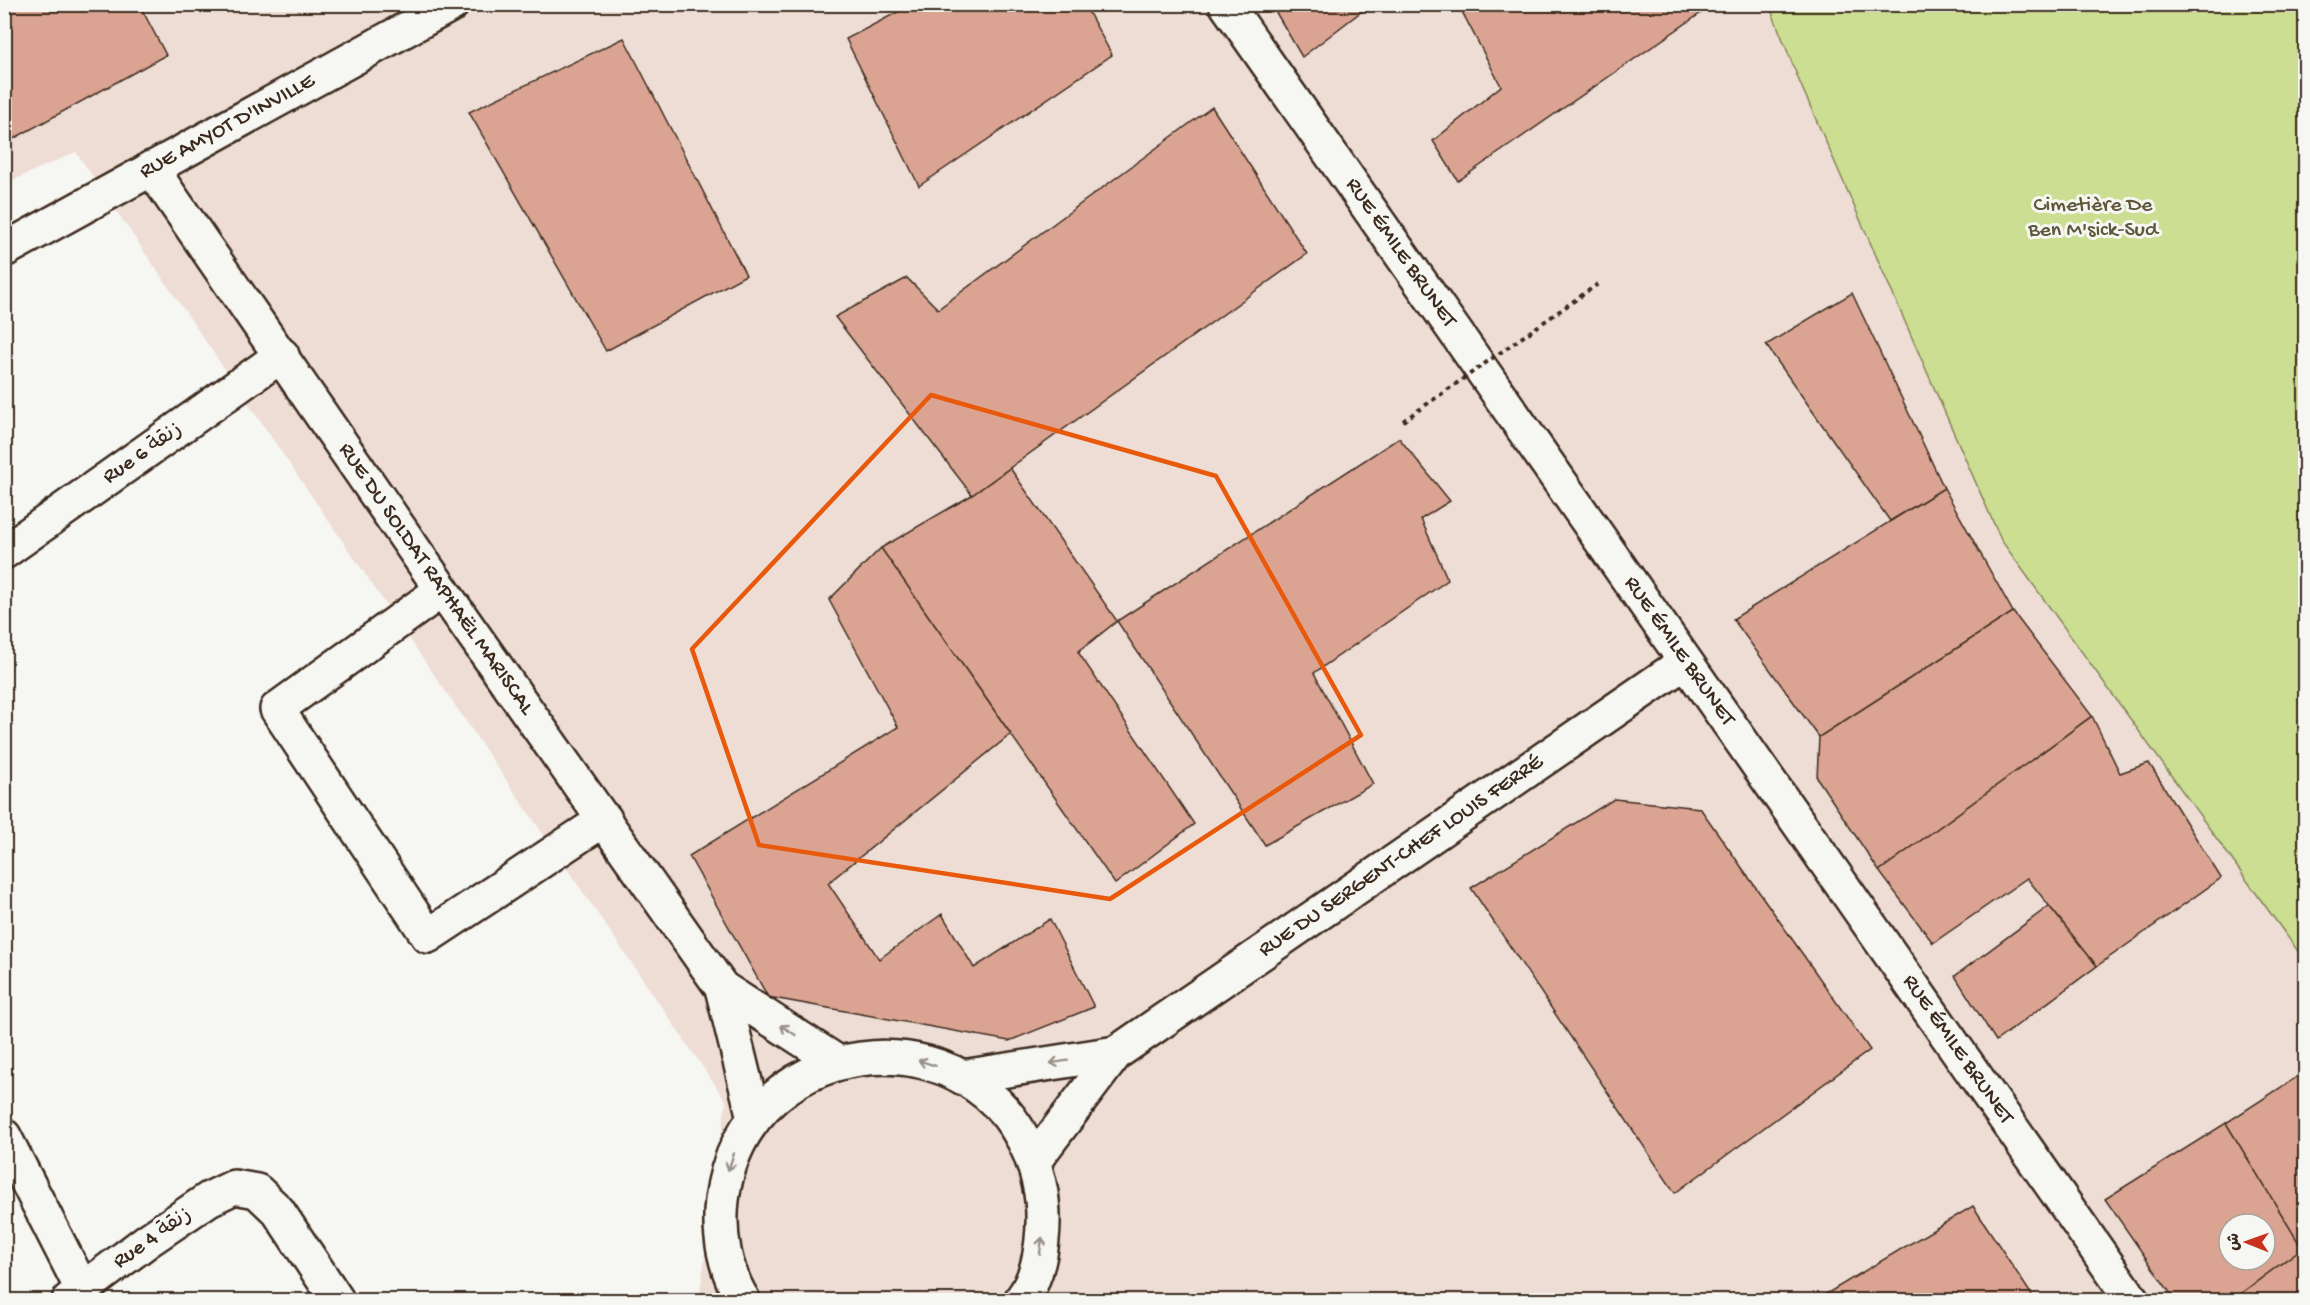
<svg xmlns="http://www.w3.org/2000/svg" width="2310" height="1305" font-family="'Gochi Hand','Playpen Sans Arabic',sans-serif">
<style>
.built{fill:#eeddd5;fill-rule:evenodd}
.green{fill:#ccde92;stroke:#848458;stroke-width:1.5}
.building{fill:#dba492;stroke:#3b2a1e;stroke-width:1.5;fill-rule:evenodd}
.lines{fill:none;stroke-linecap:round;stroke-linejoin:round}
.minor-casing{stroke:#3b2a1e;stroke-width:38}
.minor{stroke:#f6f6f2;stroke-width:33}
.path-bridge{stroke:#3b2a1e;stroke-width:4;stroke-dasharray:4.5 4.5;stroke-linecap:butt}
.oneway{stroke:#989088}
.marked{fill:none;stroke:#e8590c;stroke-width:4.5;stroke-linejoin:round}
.labels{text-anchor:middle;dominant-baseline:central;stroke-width:6;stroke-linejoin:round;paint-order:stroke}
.street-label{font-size:22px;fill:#3b2a1e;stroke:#f6f6f2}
.park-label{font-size:22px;fill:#5f573b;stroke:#f6f6f2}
</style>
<rect width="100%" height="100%" fill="#f6f6f2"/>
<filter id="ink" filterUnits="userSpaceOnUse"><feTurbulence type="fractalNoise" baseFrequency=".0167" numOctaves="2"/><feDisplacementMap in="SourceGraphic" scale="12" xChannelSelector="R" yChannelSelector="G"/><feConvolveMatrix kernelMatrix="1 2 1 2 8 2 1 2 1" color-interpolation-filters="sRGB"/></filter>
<g filter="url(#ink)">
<path class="built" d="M 4,5 L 1769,5 L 1800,83 L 2001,540 L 2305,961 L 2305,1300 L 699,1300 L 726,1101 L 76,152 L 5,184 ZM 2229,1224 L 2265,1224 L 2265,1260 L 2229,1260 Z"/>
<path class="green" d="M 1769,5 L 2305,5 L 2305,961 L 2001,540 L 1800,83 Z"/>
<path class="building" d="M 4,4 L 139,4 L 166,55 L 4,144 Z
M 913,4 L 1084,4 L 1112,55 L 919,186 L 846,39 Z
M 1271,4 L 1371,4 L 1302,57 Z
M 1458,4 L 1714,4 L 1458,181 L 1433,141 L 1501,86 Z
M 624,38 L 746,275 L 606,351 L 469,112 Z
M 1212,107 L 1307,254 L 972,495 L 835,317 L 907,278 L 938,309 Z
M 1852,293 L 1944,488 L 1890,521 L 1766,345 Z
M 1399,438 L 1450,501 L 1421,519 L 1448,580 L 1314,673 L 1373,784 L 1265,845 L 1117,621 Z
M 1010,468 L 1117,621 L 1078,652 L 1194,824 L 1115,884 L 881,548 L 972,495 Z
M 1944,488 L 2013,612 L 1819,737 L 1733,619 Z
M 881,548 L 1011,734 L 828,883 L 879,959 L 942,914 L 974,968 L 1050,919 L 1094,1007 L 1009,1041 L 768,997 L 689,856 L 898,727 L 829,600 Z
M 2013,612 L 2092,716 L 1879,871 L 1817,778 L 1819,737 Z
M 2092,716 L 2120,773 L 2149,763 L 2221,878 L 2097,966 L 2027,878 L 1933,943 L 1879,871 Z
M 1614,799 L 1700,808 L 1870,1050 L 1675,1193 L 1471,888 Z
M 2049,906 L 2097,966 L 1996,1041 L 1955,976 Z
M 2306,1071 L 2306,1245 L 2302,1248 L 2226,1123 Z
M 2226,1123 L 2302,1248 L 2232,1300 L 2175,1300 L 2105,1199 ZM 2229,1224 L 2265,1224 L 2265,1260 L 2229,1260 Z
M 1973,1206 L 2035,1300 L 1816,1300 Z
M 2306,1245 L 2306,1300 L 2232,1300 L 2302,1248 Z"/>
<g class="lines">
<defs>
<g id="minor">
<path id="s1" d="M 1226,4 L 2132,1300"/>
<path id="s2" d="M 151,168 L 442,590 L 722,988 L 754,1118"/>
<path id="s3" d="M 4,250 L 452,4"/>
<path d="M 4,552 L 282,355"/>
<path d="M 442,590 L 277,709 L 428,936 L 605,819"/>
<path d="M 722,988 L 837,1062"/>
<path d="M 962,1077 L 1116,1053"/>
<path d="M 4,1136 L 82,1289"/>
<path id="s4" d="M 1034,1161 L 1116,1053 L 1685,662"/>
<path d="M 69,1300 L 147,1241 L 209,1199 L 234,1187 L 257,1191 L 278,1211 L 337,1300"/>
<path d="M 743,1300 C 725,1271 718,1235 722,1200 C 744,1021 999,1005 1039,1183 C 1047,1217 1044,1271 1021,1300"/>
</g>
</defs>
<use href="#minor" class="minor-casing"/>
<use href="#minor" class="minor"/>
<path class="path-bridge" d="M 1403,421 L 1598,284"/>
</g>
<defs><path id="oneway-shaft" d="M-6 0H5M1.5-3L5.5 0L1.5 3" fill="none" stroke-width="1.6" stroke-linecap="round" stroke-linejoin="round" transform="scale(1.5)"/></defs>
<g class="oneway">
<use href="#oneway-shaft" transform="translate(788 1030) rotate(-147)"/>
<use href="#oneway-shaft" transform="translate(1059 1062) rotate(171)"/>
<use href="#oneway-shaft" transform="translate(927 1063) rotate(-162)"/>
<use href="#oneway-shaft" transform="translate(731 1162) rotate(109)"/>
<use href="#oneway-shaft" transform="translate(1041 1246) rotate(-82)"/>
</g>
</g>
<path class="marked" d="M 931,395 L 1216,476 L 1361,735 L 1110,899 L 759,845 L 692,649 Z"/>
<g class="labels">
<g class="street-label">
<text stroke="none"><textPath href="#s3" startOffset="255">RUE AMYOT D'INVILLE</textPath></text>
<text stroke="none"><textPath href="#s1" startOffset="304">RUE ÉMILE BRUNET</textPath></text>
<text transform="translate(143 454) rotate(-35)">Rue 6 زنقة</text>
<text stroke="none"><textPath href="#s2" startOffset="500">RUE DU SOLDAT RAPHAËL MARISCAL</textPath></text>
<text stroke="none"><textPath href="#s1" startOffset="790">RUE ÉMILE BRUNET</textPath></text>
<text stroke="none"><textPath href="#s4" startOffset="482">RUE DU SERGENT-CHEF LOUIS FERRÉ</textPath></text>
<text stroke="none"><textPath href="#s1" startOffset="1276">RUE ÉMILE BRUNET</textPath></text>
<text transform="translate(153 1239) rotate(-35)">Rue 4 زنقة</text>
</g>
<g class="park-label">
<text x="2093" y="206">Cimetière De<tspan x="2093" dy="25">Ben M'sick-Sud</tspan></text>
</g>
</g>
<rect width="2310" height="1305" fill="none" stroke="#f6f6f2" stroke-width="24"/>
<rect x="12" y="12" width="2286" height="1281" fill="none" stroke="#3b2a1e" stroke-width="2" filter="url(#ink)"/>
<g transform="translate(2247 1242) rotate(271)"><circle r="28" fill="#f6f6f2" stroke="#aba49d" stroke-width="1.5"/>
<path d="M0-4.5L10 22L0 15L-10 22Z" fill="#c8321e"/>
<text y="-9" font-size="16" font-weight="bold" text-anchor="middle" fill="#3b2a1e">ش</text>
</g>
</svg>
